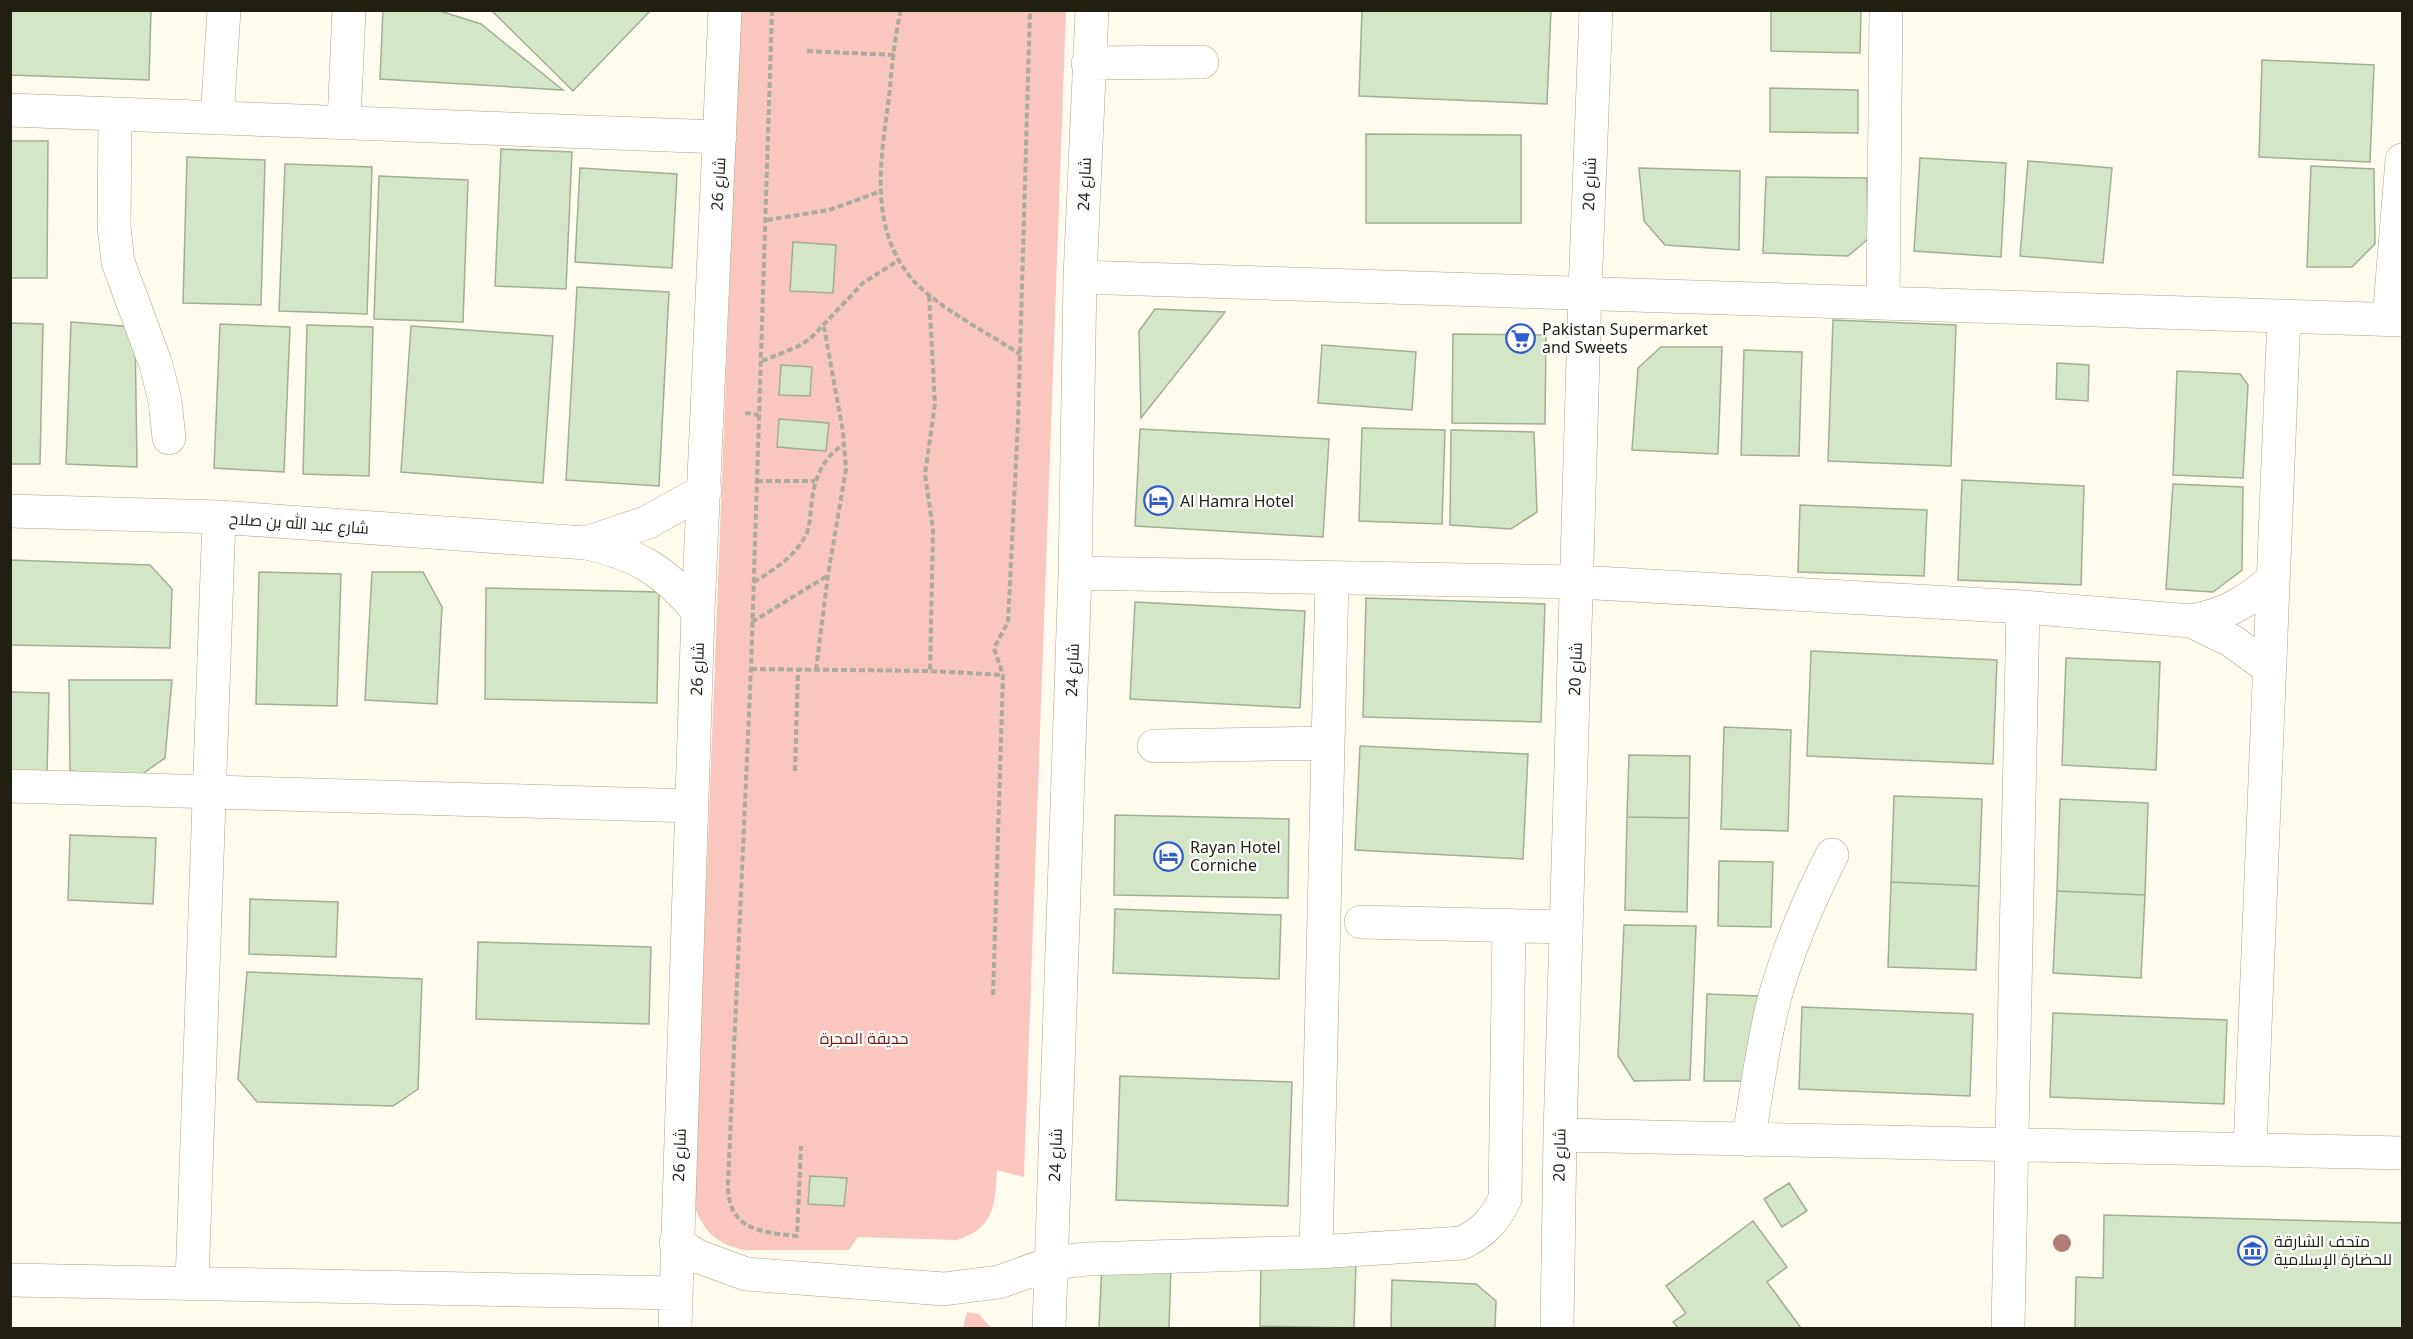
<svg xmlns="http://www.w3.org/2000/svg" width="2413" height="1339" font-family="'Noto Sans',Cairo,sans-serif">
<style>
.green{fill:#f9c7bd}
.building{fill:#d5e6c7;stroke:#9faf92;stroke-width:1.5}
.lines{fill:none;stroke-linecap:round;stroke-linejoin:round}
.minor-casing{stroke:#aba484;stroke-width:34}
.path{stroke:#adaa9e;stroke-width:4;stroke-dasharray:6 3;stroke-linecap:butt}
.minor{stroke:#fff;stroke-width:33}
.tree{fill:#b47f73}
.labels{text-anchor:middle;dominant-baseline:central;stroke-width:4.5;stroke-linejoin:round;paint-order:stroke}
.street-label{font-size:16px;fill:#211e12;stroke:#fff}
.poi-label{font-size:16px;fill:#211e12;stroke:#fff;text-anchor:start}
.park-label{font-size:16px;fill:#76190d;stroke:#fff}
</style>
<rect width="100%" height="100%" fill="#fffcef"/>
<path class="green" d="M 740,11 L 1066,11 L 1024,1177 L 997,1170 C 995,1205 995,1228 957,1240 L 858,1237 L 849,1250 L 746,1250 C 719,1246 703,1232 694,1205 Z
M 967,1312 L 979,1314 L 991,1328 L 963,1328 Z"/>
<path class="building" d="M 10,10 L 151,10 L 149,80 L 10,75 Z
M 383,10 L 437,10 L 481,24 L 563,90 L 380,79 Z
M 491,10 L 651,10 L 573,91 Z
M 1362,10 L 1551,10 L 1547,104 L 1359,96 Z
M 1771,10 L 1861,10 L 1860,53 L 1771,51 Z
M 2262,60 L 2374,65 L 2370,162 L 2259,157 Z
M 1770,88 L 1858,90 L 1858,133 L 1770,132 Z
M 1366,134 L 1521,135 L 1521,223 L 1366,223 Z
M 10,141 L 48,141 L 47,278 L 10,278 Z
M 501,149 L 572,152 L 566,289 L 495,286 Z
M 187,157 L 265,160 L 261,305 L 183,303 Z
M 1920,158 L 2006,163 L 2001,257 L 1914,251 Z
M 2028,161 L 2112,168 L 2103,263 L 2020,256 Z
M 285,164 L 372,167 L 367,314 L 279,311 Z
M 2311,166 L 2374,169 L 2375,244 L 2352,267 L 2307,267 Z
M 580,168 L 677,174 L 672,268 L 575,262 Z
M 1639,168 L 1740,171 L 1739,250 L 1665,245 L 1644,221 Z
M 379,176 L 468,180 L 463,322 L 374,319 Z
M 1766,177 L 1867,178 L 1868,239 L 1848,256 L 1763,253 Z
M 793,242 L 836,245 L 833,293 L 790,291 Z
M 577,287 L 669,292 L 659,486 L 566,480 Z
M 1155,309 L 1225,312 L 1141,418 L 1139,331 Z
M 1833,320 L 1956,325 L 1951,466 L 1828,461 Z
M 71,322 L 135,327 L 137,467 L 66,464 Z
M 10,323 L 43,324 L 40,464 L 10,464 Z
M 220,324 L 290,327 L 284,472 L 214,468 Z
M 307,325 L 373,327 L 369,476 L 303,474 Z
M 411,326 L 553,336 L 543,483 L 401,472 Z
M 1453,334 L 1546,335 L 1545,424 L 1452,423 Z
M 1322,345 L 1416,352 L 1412,410 L 1318,403 Z
M 1661,347 L 1722,347 L 1718,454 L 1632,450 L 1638,368 Z
M 1744,350 L 1802,352 L 1799,456 L 1741,455 Z
M 2057,363 L 2089,365 L 2088,401 L 2056,399 Z
M 781,365 L 812,367 L 810,396 L 779,395 Z
M 2177,371 L 2240,374 L 2248,385 L 2243,478 L 2173,475 Z
M 779,419 L 829,423 L 826,451 L 777,447 Z
M 1362,428 L 1445,430 L 1442,524 L 1359,521 Z
M 1140,429 L 1329,439 L 1323,537 L 1135,526 Z
M 1451,430 L 1534,432 L 1537,512 L 1511,529 L 1450,525 Z
M 1962,480 L 2084,486 L 2081,585 L 1958,580 Z
M 2173,484 L 2243,487 L 2242,570 L 2213,592 L 2166,589 Z
M 1800,505 L 1927,510 L 1924,576 L 1798,572 Z
M 10,560 L 150,565 L 172,589 L 170,648 L 10,645 Z
M 259,572 L 341,574 L 337,706 L 256,704 Z
M 372,572 L 423,572 L 442,607 L 437,704 L 365,700 Z
M 486,588 L 659,592 L 657,703 L 485,699 Z
M 1366,598 L 1545,604 L 1541,722 L 1363,717 Z
M 1135,602 L 1305,611 L 1300,708 L 1130,699 Z
M 1811,651 L 1997,660 L 1993,764 L 1807,756 Z
M 2066,658 L 2160,662 L 2156,770 L 2062,765 Z
M 69,680 L 172,680 L 165,758 L 138,777 L 70,771 Z
M 10,692 L 49,693 L 47,772 L 10,770 Z
M 1724,727 L 1791,730 L 1788,831 L 1721,829 Z
M 1360,746 L 1528,754 L 1523,859 L 1355,850 Z
M 1629,755 L 1690,756 L 1689,818 L 1627,817 Z
M 1894,796 L 1982,799 L 1979,886 L 1891,882 Z
M 2060,799 L 2148,803 L 2145,895 L 2057,891 Z
M 1115,815 L 1289,819 L 1288,898 L 1114,895 Z
M 1627,817 L 1689,818 L 1687,912 L 1625,910 Z
M 70,835 L 156,838 L 153,904 L 68,900 Z
M 1719,861 L 1773,862 L 1771,927 L 1718,926 Z
M 1891,882 L 1979,886 L 1976,970 L 1888,967 Z
M 2057,891 L 2145,895 L 2141,978 L 2053,973 Z
M 250,899 L 338,902 L 336,957 L 249,954 Z
M 1115,909 L 1281,915 L 1279,979 L 1113,973 Z
M 1624,925 L 1696,926 L 1690,1080 L 1634,1081 L 1618,1056 Z
M 478,942 L 651,947 L 649,1024 L 476,1019 Z
M 247,972 L 422,979 L 418,1089 L 393,1106 L 257,1102 L 238,1079 Z
M 1707,994 L 1759,996 L 1750,1081 L 1704,1081 Z
M 1802,1007 L 1973,1014 L 1970,1096 L 1799,1089 Z
M 2053,1013 L 2227,1020 L 2224,1104 L 2050,1097 Z
M 1120,1076 L 1292,1082 L 1288,1206 L 1116,1200 Z
M 810,1176 L 847,1178 L 844,1206 L 808,1204 Z
M 1789,1183 L 1807,1211 L 1782,1227 L 1764,1199 Z
M 2104,1215 L 2402,1223 L 2402,1328 L 2075,1328 L 2076,1277 L 2103,1278 Z
M 1753,1221 L 1787,1267 L 1767,1282 L 1801,1328 L 1678,1328 L 1673,1322 L 1686,1313 L 1666,1286 Z
M 1261,1259 L 1356,1262 L 1354,1328 L 1260,1326 Z
M 1102,1263 L 1171,1267 L 1169,1328 L 1099,1328 Z
M 1392,1280 L 1476,1284 L 1496,1301 L 1495,1328 L 1391,1328 Z"/>
<g class="lines">
<defs>
<path id="minor" d="M 1088,63 L 1202,62
M 10,110 L 720,137
M 115,114 L 114,227 L 118,262 L 156,365 L 165,401 L 169,438
M 217,118 L 224,10
M 344,123 L 349,10
M 1080,277 L 2402,320
M 1883,302 L 1886,10
M 2389,319 L 2402,160
M 10,511 L 219,517 L 586,543 C 637,554 665,571 698,611
M 586,543 L 648,522 L 705,490
M 1075,573 L 1578,582 L 2023,607 L 2191,621 C 2224,615 2248,602 2273,579
M 2191,621 L 2232,641 L 2269,668
M 1154,746 L 1328,743
M 10,786 L 692,806
M 1361,922 L 1566,927
M 1560,1135 L 2402,1153
M 1748,1140 C 1757,1094 1762,1045 1774,1000 C 1788,949 1808,902 1832,855
M 2250,1149 L 2284,316
M 676,1242 L 697,1256 L 746,1274 L 944,1289 L 999,1282 L 1052,1263 L 1087,1259 L 1316,1252 L 1462,1243 C 1484,1232 1494,1221 1505,1199 L 1509,925
M 1316,1252 L 1332,578
M 10,1280 L 675,1293
M 192,1283 L 219,517
M 675,1328 L 698,611 L 725,10
M 1049,1328 L 1075,573 L 1080,277 L 1092,10
M 1557,1328 L 1560,1135 L 1585,291 L 1596,10
M 2008,1328 L 2023,607"/>
</defs>
<use href="#minor" class="minor-casing"/>
<path class="path" d="M 772,10 L 751,669 L 728,1183 C 727,1230 760,1232 797,1236 L 801,1146
M 901,10 C 894,39 892,68 889,97 C 881,159 868,225 911,278 C 935,306 988,333 1020,354
M 807,51 L 894,55
M 767,220 L 829,210 L 879,192
M 929,296 L 935,404 L 925,474 L 933,530 L 930,671
M 762,361 L 797,347 L 810,339 L 863,283 L 899,260
M 745,413 L 759,415
M 757,481 L 815,481
M 754,582 C 774,570 795,556 806,535 C 810,526 810,517 811,507 C 814,479 821,460 844,444
M 752,622 L 827,576
M 751,669 L 930,671 L 1003,675
M 816,670 L 828,575 L 846,469 L 843,432 L 824,327
M 795,771 L 798,670
M 993,995 L 1003,675 L 994,648 L 1008,622 L 1018,422 L 1030,10"/>
<use href="#minor" class="minor"/>
</g>
<circle class="tree" cx="2062" cy="1243" r="9"/>
<defs>
<symbol id="supermarket-ring" viewBox="-11 -11 22 22"><circle r="9.5" fill="#fff" stroke="#315ccc" stroke-width="1.5"/><path d="M-6-5.5h2.5l.6 2H6L4.5 2H-2.5L-4.4-4H-6ZM-1.5 3.2a1.3 1.3 0 1 0 .1 0ZM3 3.2a1.3 1.3 0 1 0 .1 0Z" fill="#315ccc"/></symbol>
<symbol id="hotel-ring" viewBox="-11 -11 22 22"><circle r="9.5" fill="#fff" stroke="#315ccc" stroke-width="1.5"/><path d="M-6-4.5h1.5V1H6V5H4.5V3h-9V5H-6ZM-4 0a1.8 1.8 0 1 1 3.6 0ZM.5 0V-2.5h3Q6-2.5 6 0Z" fill="#315ccc"/></symbol>
<symbol id="museum-ring" viewBox="-11 -11 22 22"><circle r="9.5" fill="#fff" stroke="#315ccc" stroke-width="1.5"/><path d="M0-6L6-3V-2H-6V-3ZM-5-1h2V3h-2ZM-1-1h2V3h-2ZM3-1h2V3H3ZM-6 4H6V6H-6Z" fill="#315ccc"/></symbol>
</defs>
<g fill-rule="evenodd">
<use href="#supermarket-ring" x="1504" y="322" width="33" height="33"/>
<use href="#hotel-ring" x="1142" y="484" width="33" height="33"/>
<use href="#hotel-ring" x="1152" y="840" width="33" height="33"/>
<use href="#museum-ring" x="2236" y="1234" width="33" height="33"/>
</g>
<g class="labels">
<g class="street-label">
<text transform="translate(718 184) rotate(-87)">شارع 26</text>
<text transform="translate(1084 184) rotate(-88)">شارع 24</text>
<text transform="translate(1589 184) rotate(-88)">شارع 20</text>
<text transform="translate(299 523) rotate(4)">شارع عبد الله بن صلاح</text>
<text transform="translate(697 669) rotate(-88)">شارع 26</text>
<text transform="translate(1575 669) rotate(-88)">شارع 20</text>
<text transform="translate(1072 670) rotate(-88)">شارع 24</text>
<text transform="translate(679 1155) rotate(-88)">شارع 26</text>
<text transform="translate(1055 1155) rotate(-88)">شارع 24</text>
<text transform="translate(1559 1155) rotate(-89)">شارع 20</text>
</g>
<g class="poi-label">
<text x="1542" y="329">Pakistan Supermarket<tspan x="1542" dy="18">and Sweets</tspan></text>
<text x="1180" y="501">Al Hamra Hotel</text>
<text x="1190" y="847">Rayan Hotel<tspan x="1190" dy="18">Corniche</tspan></text>
<text x="2274" y="1241">متحف الشارقة<tspan x="2274" dy="18">للحضارة الإسلامية</tspan></text>
</g>
<g class="park-label">
<text x="864" y="1038">حديقة المجرة</text>
</g>
</g>
<rect width="2413" height="1339" fill="none" stroke="#211e12" stroke-width="24"/>
</svg>
